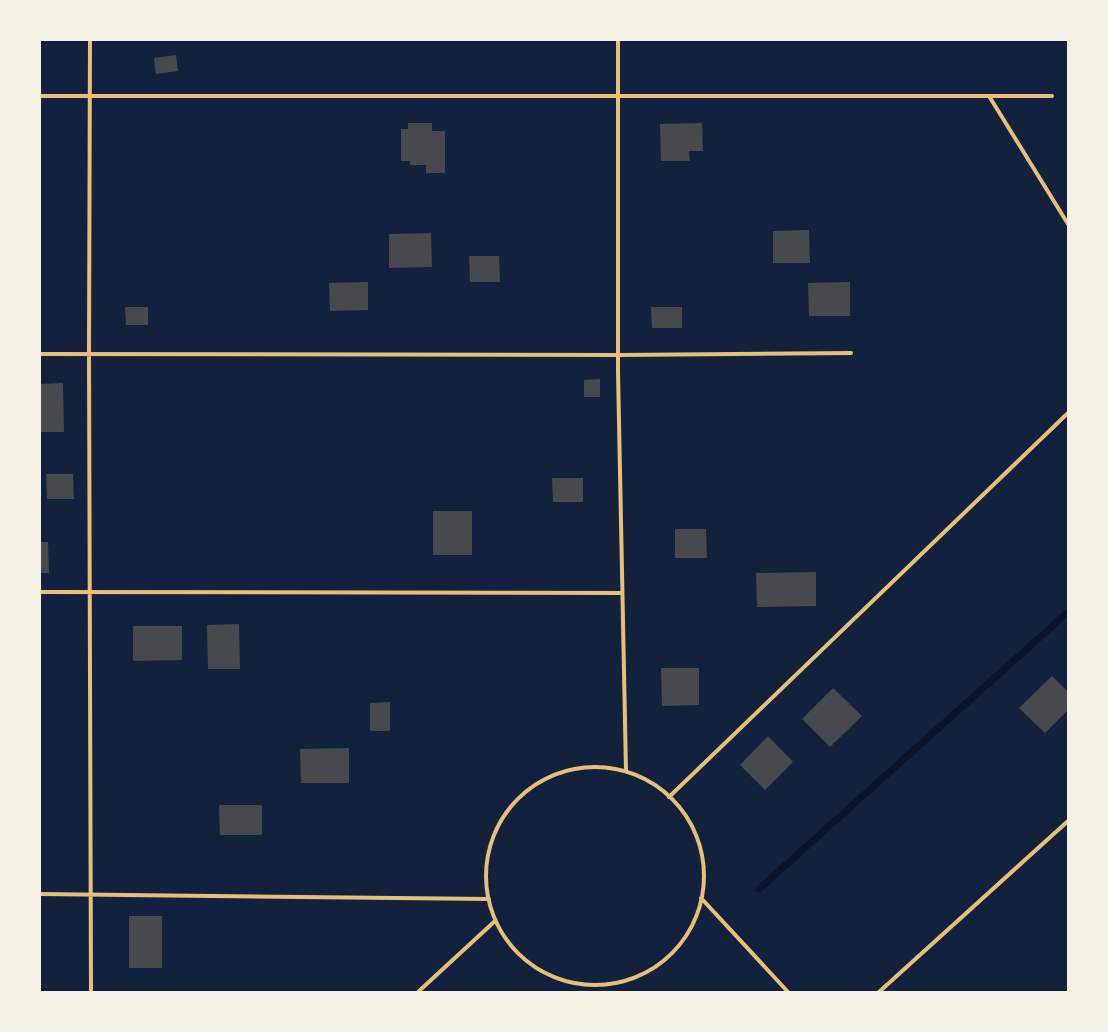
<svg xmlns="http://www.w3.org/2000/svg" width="1108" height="1032" font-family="'Golos Text',sans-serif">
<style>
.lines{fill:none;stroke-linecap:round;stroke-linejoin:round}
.stream{stroke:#0b132b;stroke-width:7}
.building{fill:#48494c}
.minor{stroke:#e5c07b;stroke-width:4}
</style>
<rect width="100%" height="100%" fill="#14213d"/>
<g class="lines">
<path class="stream" d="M 759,889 L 1068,612"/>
</g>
<path class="building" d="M 176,55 L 178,71 L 156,74 L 154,58 Z
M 408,123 L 432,123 L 432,131 L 445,131 L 445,173 L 426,173 L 426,165 L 410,165 L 410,161 L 401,161 L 401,129 L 408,129 Z
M 702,123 L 703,151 L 689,151 L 690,161 L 661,161 L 660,124 Z
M 809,230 L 810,263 L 773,263 L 773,231 Z
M 431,233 L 432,267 L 389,268 L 389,234 Z
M 469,256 L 499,256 L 500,282 L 470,282 Z
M 368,282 L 368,310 L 330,311 L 329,283 Z
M 850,282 L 850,316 L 809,316 L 808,283 Z
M 125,307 L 148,307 L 148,325 L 126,325 Z
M 651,307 L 682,307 L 682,328 L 652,328 Z
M 600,379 L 600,397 L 584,397 L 584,380 Z
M 63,383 L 64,432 L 40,432 L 40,384 Z
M 46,474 L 73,474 L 74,499 L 47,499 Z
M 552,478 L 583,478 L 583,502 L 553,502 Z
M 433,511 L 472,511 L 472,555 L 433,555 Z
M 675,529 L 706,529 L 707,558 L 675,558 Z
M 40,542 L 48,542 L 49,573 L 40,573 Z
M 816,572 L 816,606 L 757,607 L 756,573 Z
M 239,624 L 240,669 L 208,669 L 207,625 Z
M 133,626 L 182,626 L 182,660 L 133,661 Z
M 661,668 L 699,668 L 699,705 L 662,706 Z
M 1052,676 L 1068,692 L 1068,710 L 1045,733 L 1019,708 Z
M 833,688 L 862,716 L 830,747 L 802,719 Z
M 390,702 L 390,731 L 370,731 L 370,703 Z
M 768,736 L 793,762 L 765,790 L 740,765 Z
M 349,748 L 349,783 L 301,783 L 300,749 Z
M 219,805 L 262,805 L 262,835 L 220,835 Z
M 129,916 L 162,916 L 162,968 L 129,968 Z"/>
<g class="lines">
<path class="minor" d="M 90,40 L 89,354 L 91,992
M 618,40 L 618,372 L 626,771
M 40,96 L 1052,96
M 989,96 L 1068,224
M 40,354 L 618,355 L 851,353
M 40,592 L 622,593
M486 876a109 109 0 1 1 218 0a109 109 0 1 1-218 0Z
M 669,797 L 1068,413
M 40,894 L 489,899
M 701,898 L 788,992
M 418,992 L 495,921
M 879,992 L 1068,821"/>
</g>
<rect width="1108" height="1032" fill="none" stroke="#f6f1e7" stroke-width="82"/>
</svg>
